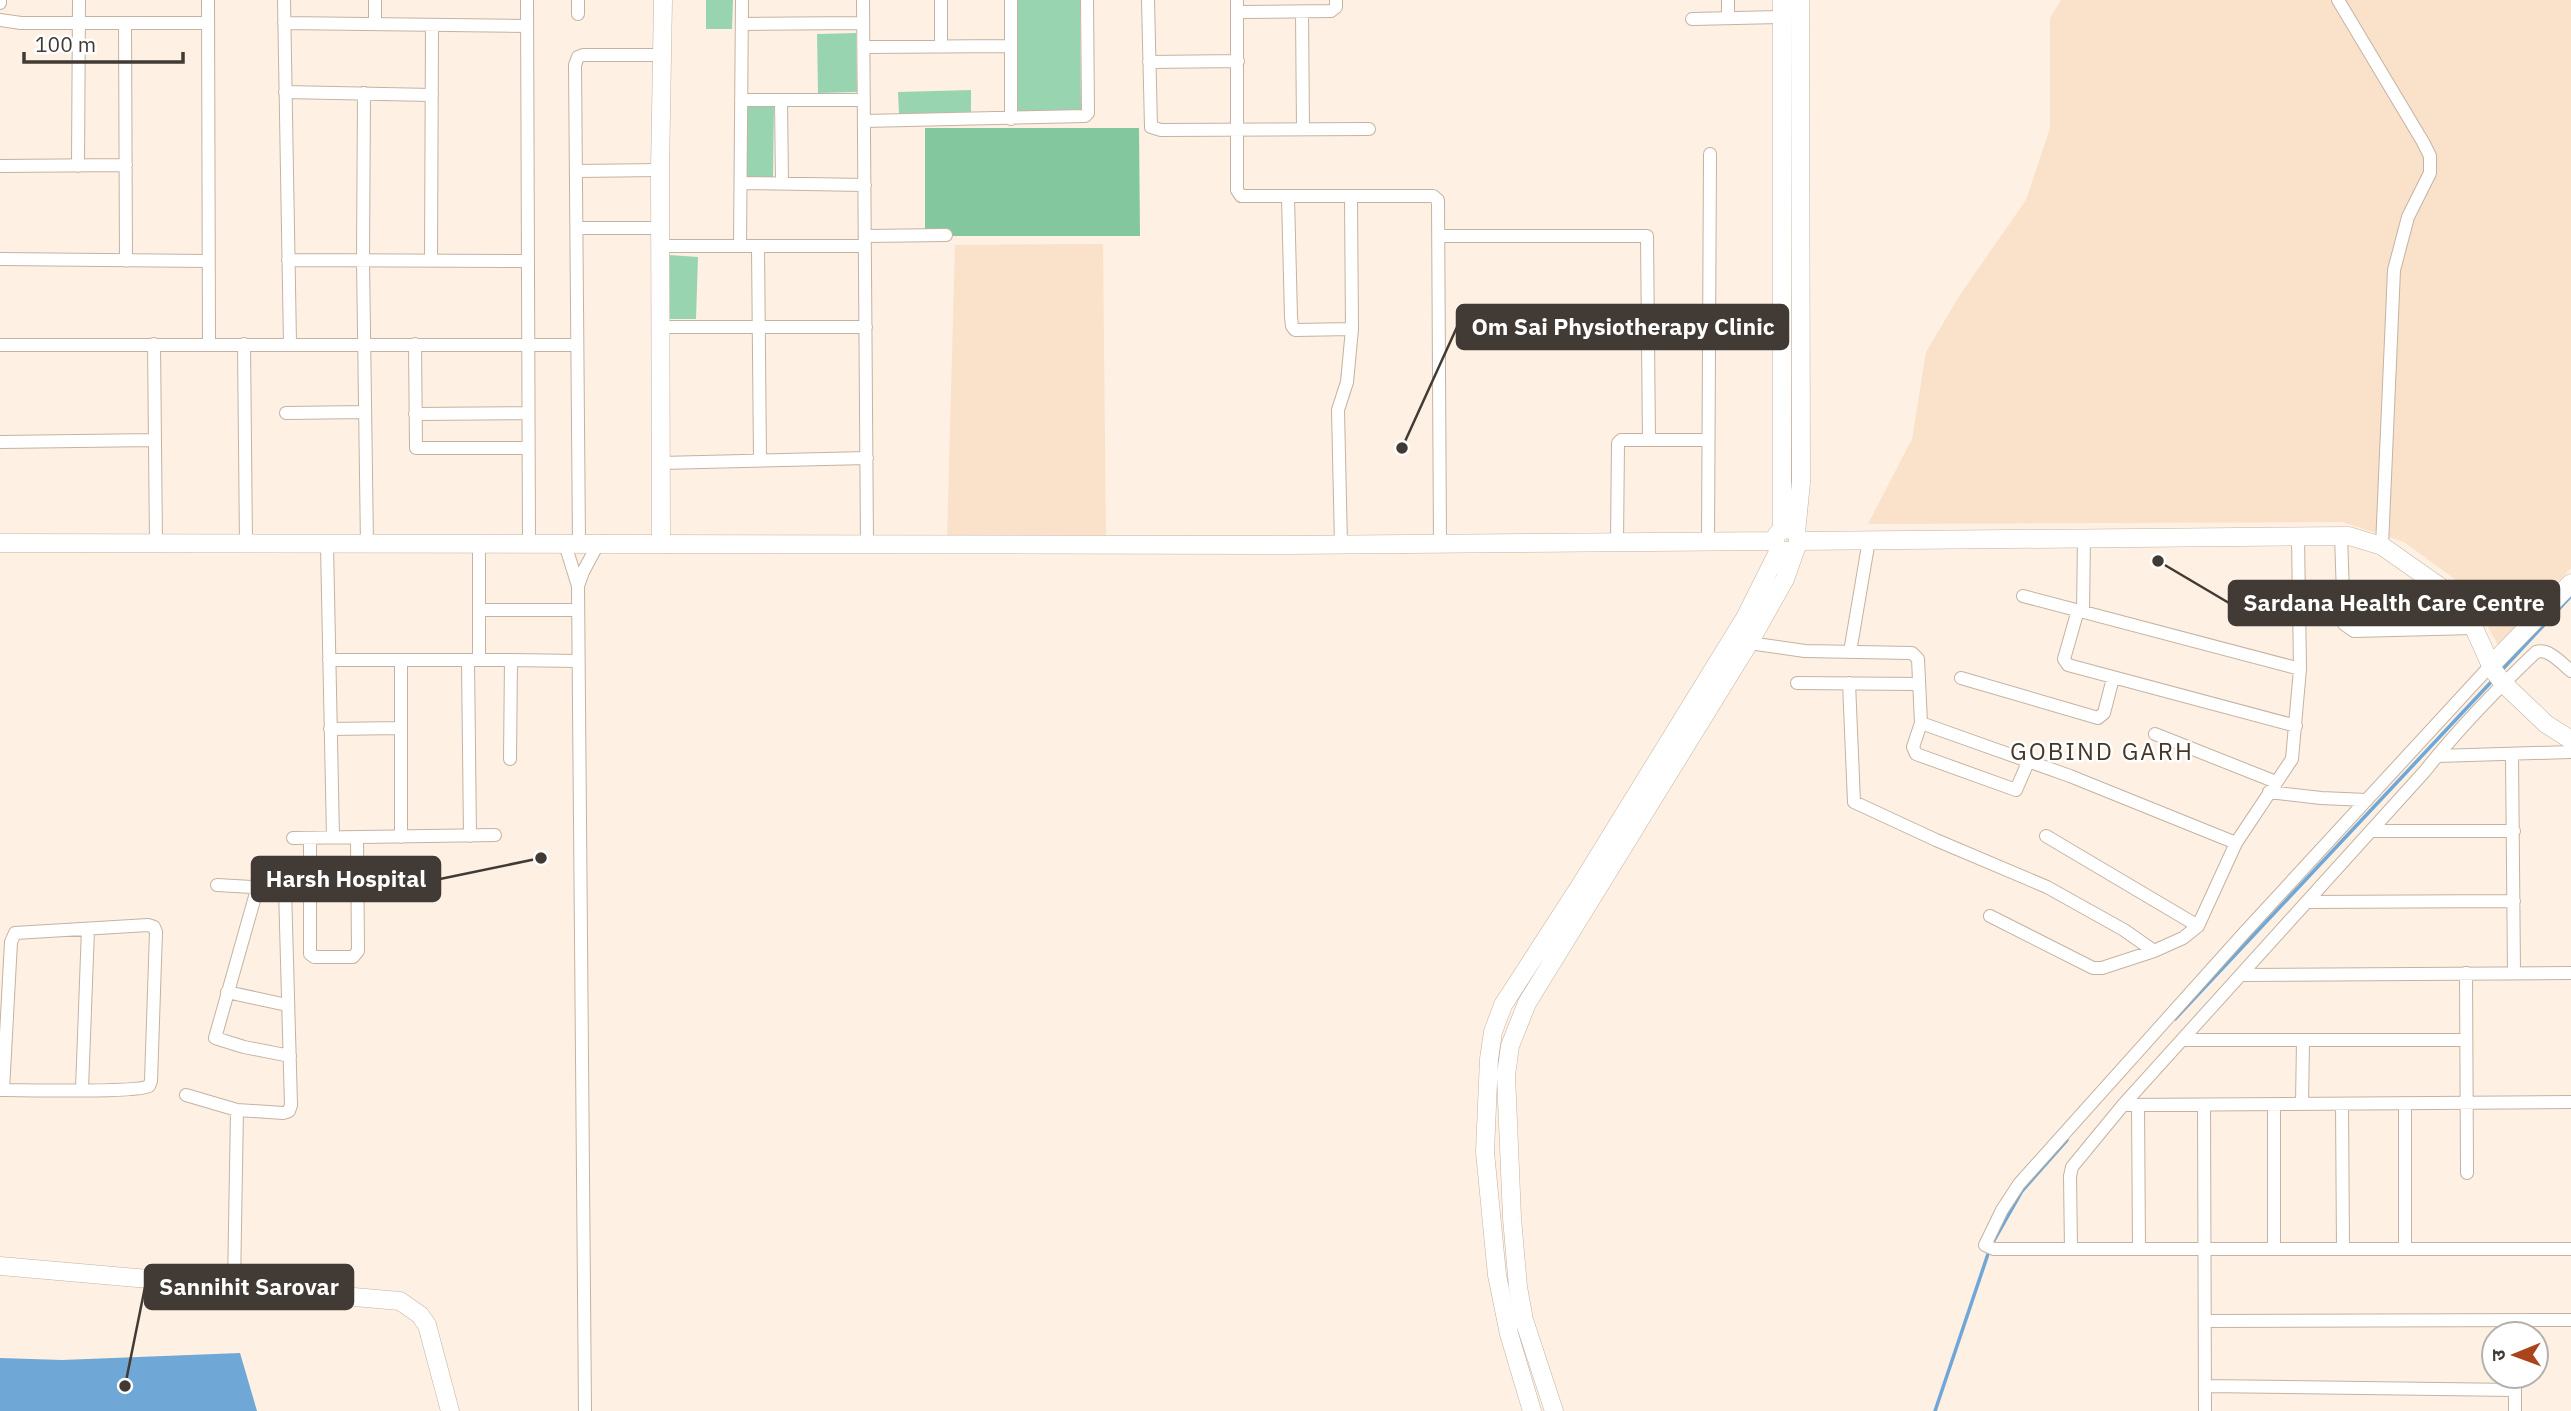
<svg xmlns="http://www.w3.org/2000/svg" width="2571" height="1411" font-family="'IBM Plex Sans','Noto Sans Devanagari',sans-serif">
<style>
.built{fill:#f9e1ca}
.green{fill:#99d4b0}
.forest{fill:#82c79e}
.water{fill:#6fa7d7}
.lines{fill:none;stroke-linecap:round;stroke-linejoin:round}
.stream{stroke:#6fa7d7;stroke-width:3.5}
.street-casing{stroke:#c4b3a3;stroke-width:14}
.secondary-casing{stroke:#c4b3a3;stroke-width:19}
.street{stroke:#fff;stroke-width:12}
.secondary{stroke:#fff;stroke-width:18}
.labels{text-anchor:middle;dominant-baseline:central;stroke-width:5;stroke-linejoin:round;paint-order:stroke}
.quarter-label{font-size:24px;letter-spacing:2px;fill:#45372a;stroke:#fff}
.leader{fill:none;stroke:#423b35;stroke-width:2.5}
.callout-dot{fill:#423b35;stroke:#fff;stroke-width:2.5}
.callout{fill:#423b35;stroke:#423b35;stroke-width:2.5}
.callout-label{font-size:23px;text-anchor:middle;font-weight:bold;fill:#fff}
</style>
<rect width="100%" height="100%" fill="#fef0e2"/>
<path class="built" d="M 2061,0 L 2571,0 L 2571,568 L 2498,645 L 2467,588 L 2404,542 L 2342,522 L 1868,524 L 1912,439 L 1926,352 L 1960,295 L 2026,200 L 2050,128 L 2050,18 Z
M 1103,244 L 1106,543 L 947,539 L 955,245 Z"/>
<path class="green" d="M 706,0 L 733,0 L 732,29 L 706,29 Z
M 1016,0 L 1080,0 L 1081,112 L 1015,114 Z
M 856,33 L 857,92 L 818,93 L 817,34 Z
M 971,90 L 971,112 L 899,114 L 898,92 Z
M 747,105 L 774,105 L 773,178 L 747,178 Z
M 669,255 L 698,257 L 696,319 L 670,319 Z"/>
<path class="forest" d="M 925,128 L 1139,128 L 1140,236 L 925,236 Z"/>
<path class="water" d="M 240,1353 L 257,1411 L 0,1411 L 0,1358 L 62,1360 Z"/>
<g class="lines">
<path class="stream" d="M 2500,672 L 2571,596
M 2175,1019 L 2493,680
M 1992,1244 L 2022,1191 L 2067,1140
M 1935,1411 L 1989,1251"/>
<defs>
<path id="street" d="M 208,0 L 209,344
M 284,0 L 290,344
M 375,0 L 375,24
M 527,0 L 529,544
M 863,0 L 867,543
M 1011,0 L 1011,119
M 1148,0 L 1151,127 L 1161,130 L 1369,129
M 1237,0 L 1237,190 L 1241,196 L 1433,196 L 1438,200 L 1440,544
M 1728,0 L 1728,18
M 2338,0 L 2423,142 L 2430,156 L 2430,173 L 2408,217 L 2394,270 L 2382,546
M 0,3 L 0,0
M 1237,12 L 1331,11 L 1336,7 L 1336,0
M 1302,12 L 1303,129
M 578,14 L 578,0
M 1692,19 L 1782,17
M 0,20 L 21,23 L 208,23
M 125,23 L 126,261
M 284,23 L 527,26
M 742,24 L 863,23
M 941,45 L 941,0
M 864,47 L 1011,46
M 1149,62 L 1238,61
M 285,92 L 432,95
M 364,93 L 363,260 L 367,545
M 741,100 L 864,100
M 781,100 L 782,183
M 864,121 L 1085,116 L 1088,113 L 1087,0
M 0,166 L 126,165
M 78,166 L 79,0
M 576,171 L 660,170
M 741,183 L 865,185
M 1288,197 L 1291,317 L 1292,326 L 1295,330 L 1352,329 L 1351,197
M 577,228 L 661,228
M 865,236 L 946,235
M 1440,236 L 1647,236 L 1649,440
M 661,246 L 865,246
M 740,246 L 742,0
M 758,246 L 760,460
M 0,259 L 208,261
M 288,260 L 527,261
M 431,261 L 432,25
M 661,327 L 866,327
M 154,344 L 156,544
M 244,344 L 246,544
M 415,344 L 416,448 L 528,448
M 0,345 L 577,345
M 286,413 L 365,412
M 415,414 L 528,413
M 0,442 L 155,440
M 661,463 L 867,458
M 2341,536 L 2344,624 L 2354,631 L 2474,628
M 1617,542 L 1618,443 L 1621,440 L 1708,440
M 1708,542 L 1710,154
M 565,544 L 578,586 L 585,1411
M 579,544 L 575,65 L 578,57 L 583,55 L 662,55
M 327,545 L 333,837
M 1341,545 L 1338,410 L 1347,382 L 1352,329
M 578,586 L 583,572 L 598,544
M 2023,596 L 2300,669
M 479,610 L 578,610
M 2078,610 L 2064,659 L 2068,665 L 2296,726
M 2083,612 L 2084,538
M 1749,643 L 1805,651 L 1912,653 L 1918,659 L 1921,723 L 1913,747 L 1916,754 L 2016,790 L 2029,760
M 1850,652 L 1869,540
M 329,660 L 511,660 L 510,759
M 401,660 L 401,837
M 479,660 L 479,545
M 511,660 L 578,661
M 468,661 L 470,836
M 2491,665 L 2244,933 L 2019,1184 L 2002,1210 L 1985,1245 L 1994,1249 L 2571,1249
M 1961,678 L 2098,718 L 2104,713 L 2113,678
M 1797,683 L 1918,684
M 1849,683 L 1854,802 L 1936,840 L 2047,887 L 2124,930 L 2154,951
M 1921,723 L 2070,776 L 2236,843
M 330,729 L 401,728
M 2155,734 L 2276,782
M 2512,754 L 2514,973
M 2437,756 L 2571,752
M 2269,792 L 2321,798 L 2367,800
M 2371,831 L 2514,831
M 2046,836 L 2198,926
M 293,838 L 495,835
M 310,838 L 310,954 L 314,957 L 353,957 L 358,951 L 357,837
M 258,886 L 215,1038 L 244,1047 L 290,1056
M 2307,902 L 2514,901
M 1990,916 L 2093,968 L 2102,968 L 2154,951 L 2183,938 L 2198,926 L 2236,843 L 2292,759 L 2300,669 L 2298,537
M 2466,973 L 2467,1173
M 2241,975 L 2571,973
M 227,992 L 287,1005
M 2183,1040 L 2466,1040
M 82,1089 L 88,929
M 0,1090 L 3,1090 C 26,1090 137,1093 149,1086 L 151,1081 L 156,932 L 154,927 L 148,925 L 15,933 L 11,942 L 3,1090
M 186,1095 L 237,1110 L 283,1113 L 289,1111 L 291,1105 L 285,889 L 217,885
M 2405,1103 L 2405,1249
M 2274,1104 L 2274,1249
M 2302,1104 L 2303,1041
M 2342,1104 L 2343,1249
M 2123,1105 L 2571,1102
M 2138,1105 L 2139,1249
M 2204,1105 L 2205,1411
M 2071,1249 L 2070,1176 L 2072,1167 L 2123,1105 L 2425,771 C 2459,728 2496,690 2536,652 C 2549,648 2561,663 2571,671
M 234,1286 L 237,1110
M 2205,1321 L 2571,1320
M 2515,1376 L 2515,1411
M 2205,1386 L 2515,1390"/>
<path id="secondary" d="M 1782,530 L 1791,529 L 1798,536 L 1798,545 L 1792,552 L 1779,550 C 1773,542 1774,535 1782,530 L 1782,0
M 1796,533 L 1801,482 L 1800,0
M 1799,541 L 2349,536 L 2382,546 L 2449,593 L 2474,628 L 2493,670 L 2503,683 L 2546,724 L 2571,740
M 0,543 L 1289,545 L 1775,541
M 661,544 L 660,170 L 663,0
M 2491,665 L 2571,583
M 0,1266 L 400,1301 L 420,1315 L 427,1325 L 450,1411
M 1532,1411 L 1509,1334 L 1497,1275 L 1485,1152 L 1489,1059 L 1493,1032 L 1503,1005 L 1580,886 L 1745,618 L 1779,550
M 1554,1411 L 1524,1320 L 1518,1287 L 1512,1218 L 1506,1075 L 1510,1046 L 1527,1003 L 1749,643 L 1785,579 L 1796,548"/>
</defs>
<use href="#street" class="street-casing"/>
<use href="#secondary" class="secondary-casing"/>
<use href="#street" class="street"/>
<use href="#secondary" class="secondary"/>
</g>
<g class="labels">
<g class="quarter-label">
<text x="2102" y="751">GOBIND GARH</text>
</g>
</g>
<path class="leader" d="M1402 448L1457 327M2158 561L2229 603M541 858L440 879M125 1386L145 1287"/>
<g class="callout-dot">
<circle cx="1402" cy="448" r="7"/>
<circle cx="2158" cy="561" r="7"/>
<circle cx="541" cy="858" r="7"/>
<circle cx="125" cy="1386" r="7"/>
</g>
<g class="callout">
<rect x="1457" y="305" width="331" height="44" rx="7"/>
<rect x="2229" y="581" width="330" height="44" rx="7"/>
<rect x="252" y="857" width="188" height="44" rx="7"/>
<rect x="145" y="1265" width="208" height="44" rx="7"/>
</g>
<g class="callout-label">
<text x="1623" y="335">Om Sai Physiotherapy Clinic</text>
<text x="2394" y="611">Sardana Health Care Centre</text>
<text x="346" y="887">Harsh Hospital</text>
<text x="249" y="1295">Sannihit Sarovar</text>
</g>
<g transform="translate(2515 1355) rotate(269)"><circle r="33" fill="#ffffff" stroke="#b3b1ae" stroke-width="2"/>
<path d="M0-5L12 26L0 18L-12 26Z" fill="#aa441b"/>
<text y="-10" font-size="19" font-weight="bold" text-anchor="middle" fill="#423b35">उ</text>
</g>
<path d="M24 52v10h159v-10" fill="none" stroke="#423b35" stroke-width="3.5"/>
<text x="35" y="52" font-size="21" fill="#423b35" stroke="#ffffff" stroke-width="5" paint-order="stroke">100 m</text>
</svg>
